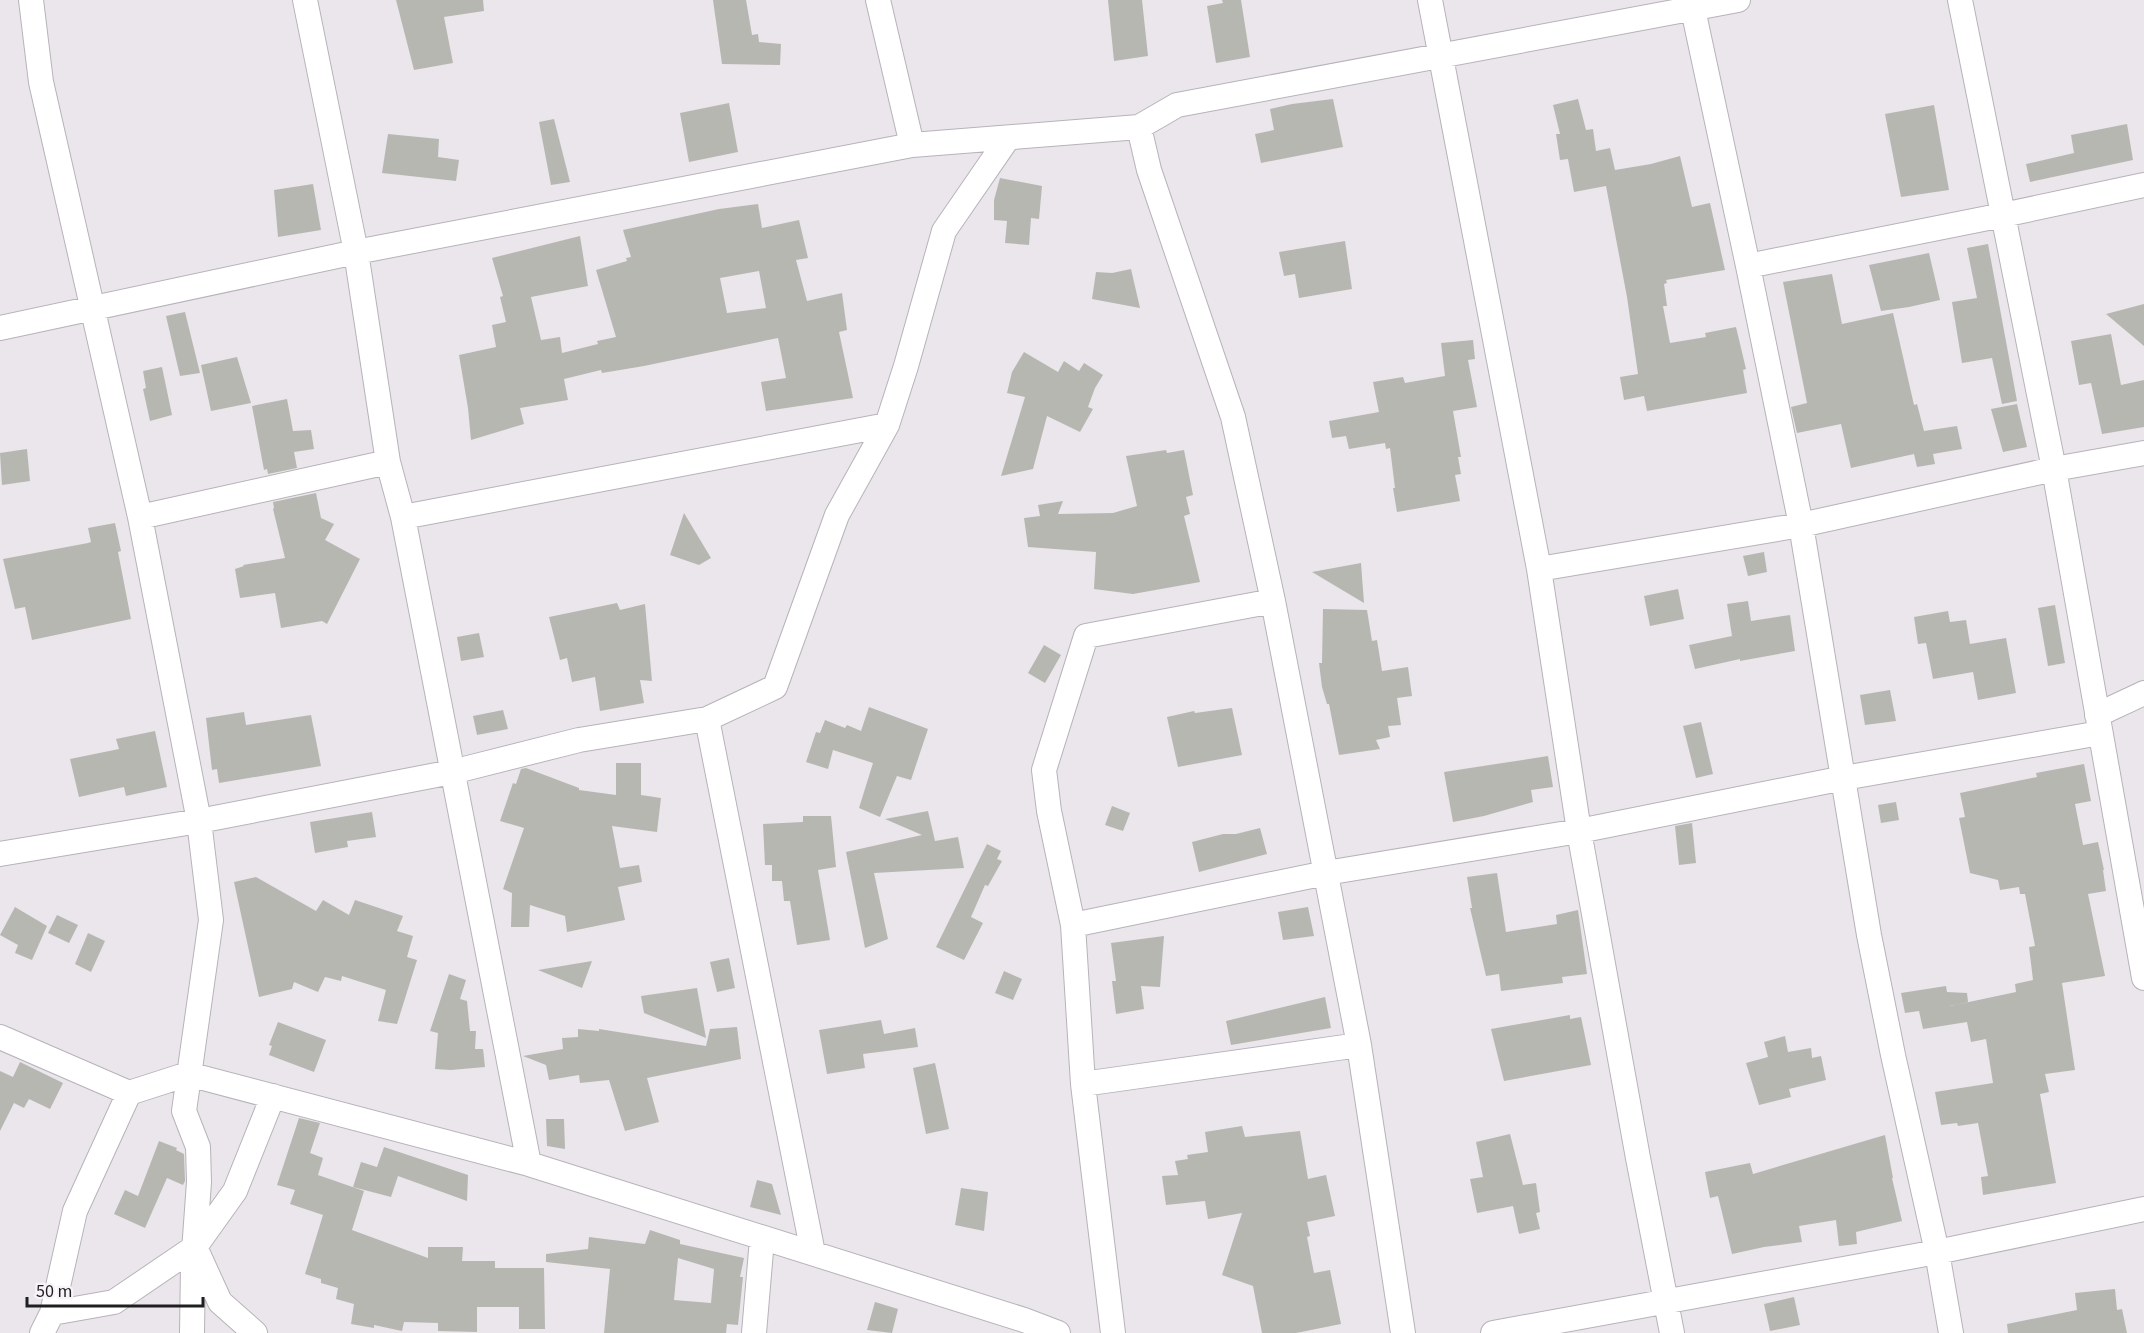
<svg xmlns="http://www.w3.org/2000/svg" width="2144" height="1333" font-family="'Source Sans 3',sans-serif">
<style>
.building{fill:#b7b7b1;fill-rule:evenodd}
.lines{fill:none;stroke-linecap:round;stroke-linejoin:round}
.minor-casing{stroke:#b7b3b9;stroke-width:26}
.minor{stroke:#fff;stroke-width:24}
</style>
<rect width="100%" height="100%" fill="#eae6ec"/>
<path class="building" d="M 396,0 L 483,0 L 484,11 L 444,17 L 453,63 L 414,70 Z
M 713,0 L 746,0 L 752,35 L 758,34 L 759,42 L 781,44 L 780,65 L 722,64 Z
M 1108,0 L 1142,0 L 1148,56 L 1114,61 Z
M 1222,0 L 1241,0 L 1250,57 L 1216,63 L 1207,6 L 1223,3 Z
M 1333,99 L 1343,147 L 1261,163 L 1255,134 L 1274,130 L 1270,109 L 1292,104 Z
M 1578,99 L 1586,130 L 1593,129 L 1596,151 L 1610,148 L 1615,170 L 1651,164 L 1680,156 L 1692,207 L 1710,203 L 1725,270 L 1666,280 L 1667,283 L 1664,284 L 1667,306 L 1663,306 L 1670,343 L 1706,337 L 1705,333 L 1736,327 L 1746,369 L 1743,370 L 1747,393 L 1647,411 L 1644,396 L 1624,400 L 1620,377 L 1638,374 L 1627,297 L 1606,186 L 1574,192 L 1568,159 L 1560,160 L 1556,134 L 1560,134 L 1553,105 Z
M 729,103 L 738,152 L 689,162 L 680,113 Z
M 1934,105 L 1949,190 L 1901,197 L 1885,114 Z
M 554,119 L 570,182 L 551,185 L 539,122 Z
M 2127,124 L 2133,160 L 2030,182 L 2026,164 L 2074,153 L 2071,135 Z
M 388,134 L 439,139 L 438,157 L 459,160 L 456,181 L 382,173 Z
M 1000,178 L 1042,186 L 1039,219 L 1031,218 L 1029,245 L 1005,243 L 1007,221 L 994,220 L 994,200 Z
M 313,184 L 321,230 L 278,237 L 274,190 Z
M 758,204 L 762,228 L 799,220 L 808,258 L 796,260 L 807,301 L 842,293 L 847,330 L 839,332 L 853,398 L 766,411 L 761,382 L 786,378 L 778,338 L 644,366 L 602,373 L 601,370 L 564,379 L 568,400 L 520,408 L 524,424 L 471,440 L 468,408 L 459,355 L 496,347 L 492,325 L 506,322 L 500,297 L 503,296 L 492,258 L 580,236 L 588,286 L 531,297 L 541,340 L 560,337 L 562,353 L 598,344 L 597,341 L 616,337 L 596,270 L 627,261 L 626,258 L 631,257 L 623,230 L 719,209 ZM 759,271 L 766,308 L 727,313 L 720,278 Z
M 1345,241 L 1352,289 L 1299,298 L 1295,274 L 1284,276 L 1279,252 Z
M 1988,244 L 2017,401 L 2002,404 L 1992,358 L 1962,363 L 1952,302 L 1977,298 L 1967,248 Z
M 1929,253 L 1940,300 L 1909,307 L 1881,311 L 1869,265 Z
M 1131,269 L 1140,308 L 1092,299 L 1096,272 L 1112,273 Z
M 1832,274 L 1842,324 L 1893,313 L 1914,405 L 1917,404 L 1924,431 L 1957,426 L 1962,449 L 1933,454 L 1935,464 L 1917,467 L 1914,454 L 1851,468 L 1841,424 L 1797,433 L 1791,407 L 1807,403 L 1783,282 Z
M 2144,304 L 2144,346 L 2106,314 Z
M 185,312 L 200,373 L 180,376 L 166,316 Z
M 2111,334 L 2121,385 L 2144,380 L 2144,427 L 2102,434 L 2091,383 L 2079,385 L 2071,341 Z
M 1473,340 L 1475,359 L 1468,360 L 1477,407 L 1453,411 L 1461,457 L 1458,457 L 1461,474 L 1455,475 L 1460,501 L 1397,512 L 1393,488 L 1395,488 L 1390,448 L 1386,449 L 1385,443 L 1349,449 L 1346,436 L 1332,438 L 1329,421 L 1379,412 L 1373,382 L 1403,377 L 1405,383 L 1445,376 L 1441,343 Z
M 1024,352 L 1058,372 L 1064,361 L 1079,371 L 1084,363 L 1103,375 L 1095,388 L 1088,407 L 1093,409 L 1080,432 L 1047,416 L 1033,469 L 1001,476 L 1025,397 L 1007,393 L 1012,372 Z
M 237,357 L 251,403 L 211,411 L 201,365 Z
M 162,367 L 172,415 L 150,421 L 143,389 L 146,388 L 143,371 Z
M 287,399 L 293,431 L 311,430 L 314,449 L 294,452 L 297,468 L 268,474 L 267,469 L 264,470 L 252,406 Z
M 2017,404 L 2027,447 L 2003,452 L 1991,409 Z
M 27,449 L 30,481 L 2,485 L 0,453 Z
M 1166,450 L 1167,453 L 1184,450 L 1193,495 L 1186,497 L 1190,514 L 1184,516 L 1200,582 L 1133,594 L 1094,589 L 1096,552 L 1028,547 L 1024,518 L 1040,516 L 1038,505 L 1063,501 L 1058,514 L 1113,513 L 1137,506 L 1126,456 Z
M 316,493 L 321,518 L 334,524 L 325,540 L 360,559 L 327,624 L 322,621 L 281,628 L 275,593 L 240,598 L 235,569 L 244,566 L 243,565 L 285,558 L 273,509 L 274,508 L 273,502 Z
M 684,513 L 711,558 L 699,565 L 670,555 Z
M 115,523 L 121,551 L 118,552 L 131,619 L 32,640 L 25,607 L 15,609 L 3,559 L 88,543 L 91,542 L 88,528 Z
M 1764,552 L 1767,572 L 1748,576 L 1743,556 Z
M 1361,563 L 1364,603 L 1312,572 Z
M 1678,589 L 1684,619 L 1650,626 L 1644,596 Z
M 1748,601 L 1751,621 L 1790,615 L 1795,651 L 1740,661 L 1740,659 L 1695,669 L 1689,645 L 1732,636 L 1727,604 Z
M 617,603 L 620,610 L 645,604 L 652,681 L 640,680 L 644,703 L 600,711 L 595,677 L 572,682 L 567,658 L 560,660 L 549,617 Z
M 2055,605 L 2065,663 L 2048,666 L 2038,608 Z
M 1323,609 L 1367,610 L 1372,641 L 1377,640 L 1382,671 L 1408,667 L 1412,696 L 1397,698 L 1401,725 L 1388,726 L 1390,737 L 1376,740 L 1380,749 L 1339,755 L 1329,704 L 1327,704 L 1322,687 L 1319,663 L 1322,663 Z
M 1948,611 L 1950,622 L 1966,620 L 1970,644 L 2006,638 L 2016,693 L 1978,700 L 1973,672 L 1933,679 L 1926,643 L 1918,644 L 1914,617 Z
M 479,633 L 484,657 L 461,661 L 457,637 Z
M 1044,645 L 1061,655 L 1045,683 L 1028,673 Z
M 1890,690 L 1896,721 L 1865,725 L 1860,695 Z
M 869,707 L 928,729 L 911,780 L 897,776 L 880,817 L 859,808 L 873,763 L 833,750 L 828,769 L 806,762 L 816,732 L 820,733 L 825,720 L 845,728 L 847,725 L 861,731 Z
M 1232,708 L 1242,755 L 1178,767 L 1167,717 L 1194,711 L 1195,713 Z
M 503,710 L 508,729 L 477,735 L 473,716 Z
M 244,712 L 246,725 L 311,715 L 321,766 L 219,783 L 217,769 L 212,770 L 206,718 Z
M 1701,722 L 1713,774 L 1696,778 L 1683,726 Z
M 155,731 L 167,787 L 126,796 L 124,787 L 79,797 L 70,759 L 119,749 L 116,739 Z
M 1548,756 L 1553,787 L 1531,790 L 1533,802 L 1484,816 L 1453,822 L 1444,772 Z
M 616,763 L 641,763 L 641,795 L 661,798 L 657,832 L 612,826 L 620,868 L 639,865 L 642,882 L 618,887 L 625,920 L 567,932 L 565,916 L 530,905 L 529,927 L 511,927 L 512,893 L 503,889 L 524,828 L 500,821 L 513,783 L 516,784 L 521,769 L 526,768 L 579,788 L 579,790 L 616,795 Z
M 2084,764 L 2091,801 L 2075,804 L 2083,845 L 2098,842 L 2104,870 L 2103,870 L 2106,891 L 2088,894 L 2105,976 L 2062,983 L 2075,1070 L 2045,1074 L 2049,1092 L 2040,1094 L 2056,1183 L 1983,1195 L 1981,1177 L 1988,1176 L 1978,1123 L 1958,1126 L 1957,1123 L 1941,1125 L 1935,1092 L 1993,1083 L 1986,1039 L 1971,1042 L 1967,1022 L 1923,1029 L 1919,1011 L 1905,1013 L 1901,993 L 1946,986 L 1947,992 L 1967,993 L 1968,1002 L 1950,1006 L 2016,992 L 2015,984 L 2033,980 L 2029,947 L 2035,946 L 2025,894 L 2020,894 L 2019,887 L 2000,890 L 1998,880 L 1970,873 L 1959,818 L 1965,817 L 1960,793 L 2037,777 L 2036,773 Z
M 1896,802 L 1899,820 L 1881,823 L 1878,805 Z
M 1112,806 L 1130,813 L 1123,831 L 1105,825 Z
M 928,811 L 935,841 L 958,837 L 964,868 L 874,873 L 888,939 L 865,948 L 846,852 L 922,835 L 885,819 Z
M 372,812 L 376,837 L 347,841 L 348,847 L 315,853 L 310,822 Z
M 803,816 L 831,816 L 836,867 L 818,870 L 830,940 L 797,945 L 790,901 L 784,901 L 782,881 L 772,881 L 772,865 L 765,865 L 763,824 L 803,822 Z
M 1692,823 L 1696,863 L 1679,865 L 1675,826 Z
M 1260,828 L 1267,854 L 1199,872 L 1192,842 L 1223,834 L 1236,834 Z
M 987,844 L 1001,851 L 997,859 L 1002,861 L 988,886 L 985,885 L 971,917 L 983,923 L 964,960 L 936,947 Z
M 1497,873 L 1506,932 L 1557,924 L 1556,915 L 1578,910 L 1587,974 L 1562,977 L 1563,983 L 1501,991 L 1499,974 L 1486,976 L 1470,908 L 1472,908 L 1467,877 Z
M 256,877 L 316,911 L 323,900 L 349,915 L 355,900 L 403,916 L 397,931 L 413,936 L 407,957 L 417,960 L 397,1024 L 378,1021 L 386,990 L 342,976 L 341,981 L 325,977 L 318,992 L 294,982 L 292,989 L 259,997 L 234,882 Z
M 15,907 L 47,926 L 32,960 L 15,953 L 18,945 L 0,935 Z
M 1308,907 L 1314,936 L 1283,940 L 1278,912 Z
M 57,915 L 78,925 L 69,943 L 48,933 Z
M 88,933 L 105,941 L 91,972 L 75,964 Z
M 1164,936 L 1160,987 L 1141,986 L 1144,1009 L 1116,1014 L 1112,981 L 1116,981 L 1111,943 Z
M 729,958 L 735,988 L 717,992 L 710,962 Z
M 592,961 L 582,988 L 538,970 Z
M 1004,971 L 1022,979 L 1013,1000 L 995,993 Z
M 449,974 L 466,980 L 460,999 L 467,1001 L 470,1031 L 476,1031 L 475,1049 L 483,1049 L 485,1067 L 451,1070 L 435,1069 L 438,1033 L 430,1031 Z
M 697,988 L 706,1038 L 644,1013 L 641,996 Z
M 1325,997 L 1331,1028 L 1231,1045 L 1226,1021 Z
M 1570,1015 L 1570,1019 L 1581,1017 L 1591,1065 L 1504,1081 L 1491,1029 Z
M 881,1020 L 884,1034 L 915,1028 L 918,1047 L 863,1054 L 865,1068 L 827,1074 L 819,1030 Z
M 278,1022 L 326,1040 L 314,1072 L 269,1055 L 272,1046 L 269,1045 Z
M 737,1027 L 741,1059 L 647,1078 L 659,1122 L 625,1131 L 609,1080 L 580,1083 L 579,1075 L 549,1080 L 546,1065 L 523,1056 L 563,1049 L 562,1038 L 578,1037 L 578,1029 L 599,1031 L 599,1029 L 706,1046 L 710,1029 Z
M 1785,1036 L 1788,1052 L 1811,1048 L 1812,1058 L 1821,1056 L 1826,1080 L 1789,1089 L 1791,1097 L 1759,1105 L 1746,1063 L 1768,1057 L 1764,1042 Z
M 20,1062 L 63,1083 L 50,1109 L 29,1099 L 24,1108 L 14,1103 L 0,1131 L 0,1071 L 13,1077 Z
M 935,1063 L 949,1129 L 926,1134 L 913,1068 Z
M 299,1118 L 320,1123 L 310,1153 L 323,1158 L 318,1175 L 364,1191 L 352,1230 L 428,1258 L 428,1247 L 463,1247 L 462,1261 L 495,1261 L 495,1268 L 544,1268 L 545,1329 L 519,1329 L 519,1307 L 477,1307 L 477,1332 L 438,1331 L 438,1323 L 404,1322 L 402,1331 L 374,1325 L 374,1328 L 351,1324 L 354,1304 L 336,1299 L 338,1288 L 321,1283 L 321,1279 L 305,1274 L 323,1215 L 290,1204 L 295,1190 L 277,1185 Z
M 546,1119 L 564,1119 L 565,1149 L 547,1146 Z
M 1242,1126 L 1245,1137 L 1300,1131 L 1308,1179 L 1326,1175 L 1335,1216 L 1307,1222 L 1310,1236 L 1307,1237 L 1314,1273 L 1330,1270 L 1341,1324 L 1296,1333 L 1262,1333 L 1253,1286 L 1222,1275 L 1242,1213 L 1208,1219 L 1205,1201 L 1166,1205 L 1162,1176 L 1178,1175 L 1175,1161 L 1188,1159 L 1187,1155 L 1208,1152 L 1205,1132 Z
M 1510,1134 L 1523,1185 L 1536,1183 L 1540,1212 L 1536,1213 L 1540,1229 L 1519,1234 L 1513,1206 L 1477,1213 L 1470,1179 L 1483,1177 L 1476,1142 Z
M 1885,1135 L 1893,1178 L 1892,1178 L 1902,1221 L 1856,1232 L 1857,1244 L 1839,1246 L 1836,1220 L 1799,1226 L 1802,1242 L 1764,1247 L 1732,1254 L 1718,1196 L 1710,1198 L 1705,1172 L 1750,1163 L 1753,1174 Z
M 159,1141 L 177,1148 L 176,1150 L 184,1154 L 185,1181 L 183,1185 L 167,1178 L 145,1228 L 114,1214 L 125,1190 L 138,1196 Z
M 384,1147 L 468,1175 L 467,1201 L 398,1176 L 391,1197 L 353,1187 L 361,1162 L 377,1167 Z
M 757,1180 L 772,1184 L 781,1215 L 750,1207 Z
M 961,1188 L 988,1192 L 984,1231 L 955,1225 Z
M 650,1230 L 680,1240 L 680,1244 L 744,1258 L 740,1277 L 743,1277 L 738,1325 L 727,1324 L 726,1333 L 604,1333 L 610,1269 L 546,1262 L 546,1254 L 588,1249 L 589,1237 L 645,1244 ZM 678,1258 L 714,1269 L 711,1303 L 674,1300 Z
M 2115,1289 L 2117,1310 L 2122,1309 L 2127,1333 L 2008,1333 L 2007,1324 L 2077,1310 L 2075,1293 Z
M 1794,1297 L 1800,1325 L 1770,1331 L 1764,1304 Z
M 875,1302 L 898,1309 L 892,1333 L 867,1330 Z"/>
<g class="lines">
<defs>
<path id="minor" d="M 31,0 L 41,82 L 140,517 L 199,821 L 211,920 L 184,1111 L 198,1147 L 199,1182 L 193,1265 L 192,1333
M 305,0 L 356,252 L 388,462 L 403,517 L 529,1164
M 878,0 L 912,145
M 1430,0 L 1539,569 L 1579,831 L 1638,1158 L 1672,1333
M 1691,0 L 1748,266 L 1801,525 L 1869,935 L 1893,1055 L 1937,1252 L 1951,1333
M 1960,0 L 2054,469 L 2144,978
M 1139,127 L 1149,170 L 1233,417 L 1273,601 L 1359,1045 L 1403,1333
M 1748,266 L 2003,215 L 2144,185
M 0,328 L 356,252 L 912,145 L 1139,127 L 1177,105 L 1738,0
M 140,517 L 388,462
M 403,517 L 887,425
M 1539,569 L 1801,525 L 2054,469 L 2144,453
M 2097,715 L 2144,693
M 707,719 L 813,1253
M 0,854 L 199,821 L 452,772 L 579,740 L 707,719 L 775,687 L 837,515 L 887,425 L 906,366 L 944,231 L 1008,138
M 1073,925 L 1326,873 L 1579,831 L 1844,778 L 2100,733
M 0,1037 L 129,1093
M 1083,1084 L 1359,1045
M 52,1313 L 114,1302 L 195,1247
M 42,1333 L 52,1313 L 75,1211 L 129,1093 L 188,1074 L 529,1164 L 1024,1320 L 1058,1333
M 255,1333 L 220,1302 L 195,1247 L 235,1191 L 273,1096
M 754,1333 L 762,1239
M 1113,1333 L 1083,1084 L 1073,925 L 1049,811 L 1044,770 L 1086,636 L 1273,601
M 1493,1333 L 1937,1252 L 2144,1209"/>
</defs>
<use href="#minor" class="minor-casing"/>
<use href="#minor" class="minor"/>
</g>
<path d="M27 1297v9h176v-9" fill="none" stroke="#1f1e20" stroke-width="3"/>
<text x="36" y="1297" font-size="18" fill="#1f1e20" stroke="#f8f3f9" stroke-width="4.5" paint-order="stroke">50 m</text>
</svg>
